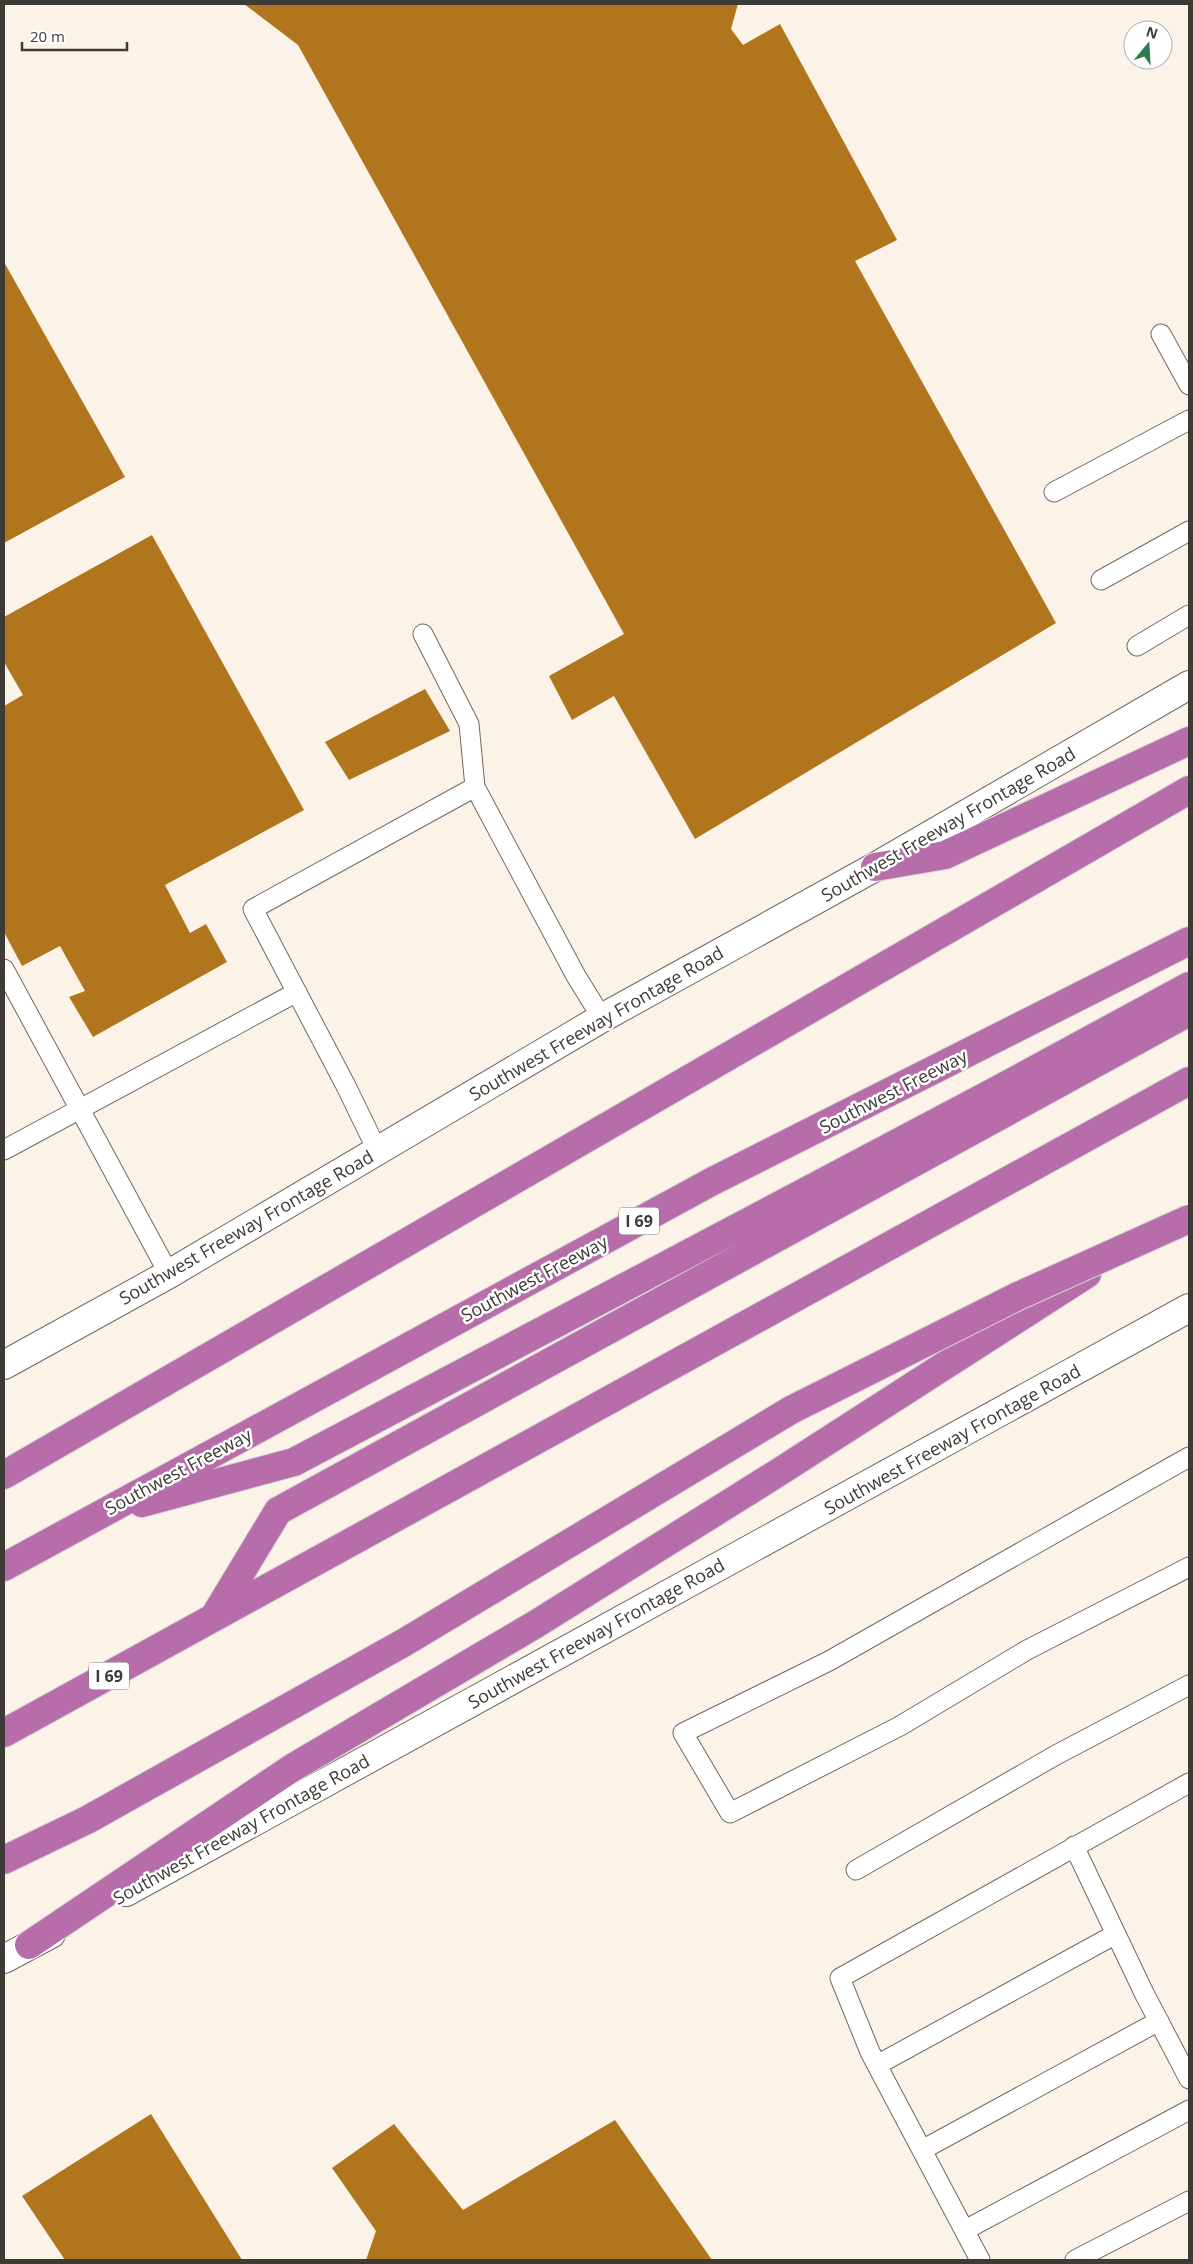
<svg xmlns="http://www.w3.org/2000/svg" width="1193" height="2264" font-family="'Open Sans',sans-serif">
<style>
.building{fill:#b1751d}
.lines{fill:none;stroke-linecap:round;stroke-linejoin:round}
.lane-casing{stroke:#716960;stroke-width:21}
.secondary-casing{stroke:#716960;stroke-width:30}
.highway-casing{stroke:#d5d4d3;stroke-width:30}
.lane{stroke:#fff;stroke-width:19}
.secondary{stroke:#fff;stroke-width:28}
.highway{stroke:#b76daa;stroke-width:28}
.highway-bridge-casing{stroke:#d5d4d3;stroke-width:30;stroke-linecap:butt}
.highway-bridge{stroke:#b76daa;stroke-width:28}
.labels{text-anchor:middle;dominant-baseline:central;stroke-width:5;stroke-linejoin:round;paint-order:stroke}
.shield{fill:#fff;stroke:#787572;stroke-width:1}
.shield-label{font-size:16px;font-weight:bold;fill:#3e3a36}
.street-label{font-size:18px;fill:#3e3a36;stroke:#fff}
</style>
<rect width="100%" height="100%" fill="#fbf2e8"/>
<path class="building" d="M 244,4 L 738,4 L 731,29 L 743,45 L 780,24 L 897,240 L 855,261 L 1056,623 L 695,839 L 614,696 L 572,720 L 549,676 L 624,634 L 298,45 Z
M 4,262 L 125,477 L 4,543 Z
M 152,535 L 304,810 L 165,885 L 190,933 L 206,924 L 227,962 L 93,1037 L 69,997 L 85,991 L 60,946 L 22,966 L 4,932 L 4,706 L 23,695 L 4,662 L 4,617 Z
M 425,689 L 450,731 L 349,780 L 325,742 Z
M 151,2114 L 242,2260 L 65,2260 L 22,2196 Z
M 615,2120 L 712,2260 L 366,2260 L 376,2231 L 332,2168 L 394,2124 L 463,2210 Z"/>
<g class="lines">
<defs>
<path id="lane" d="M 1161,334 L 1189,385
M 1054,492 L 1189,420
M 1101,580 L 1189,531
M 423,634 L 469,724 L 475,787 L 576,976 L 602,1018
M 1137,646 L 1189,615
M 4,969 L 169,1274
M 4,1150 L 297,992
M 377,1150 L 346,1086 L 253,909 L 475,787
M 1189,1457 L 829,1661 L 683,1733 L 730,1813 L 900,1726 L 1027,1650 L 1189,1567
M 1074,1846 L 1144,1993 L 1189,2079
M 856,1870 L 1056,1755 L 1189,1685
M 877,2065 L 1116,1934
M 922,2150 L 1159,2021
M 965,2230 L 1189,2110
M 980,2260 L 870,2052 L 840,1978 L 1189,1783
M 1075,2260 L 1189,2201"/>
<path id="secondary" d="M 4,1365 L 169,1274 L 602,1018 L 875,867 L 1189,685
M 126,1892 L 1189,1308
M 4,1959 L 51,1934"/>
<path id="highway" d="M 875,867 L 945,855 L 1189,741
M 4,1475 L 1189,790
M 142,1503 L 294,1462 L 990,1094 L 1189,986
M 4,1567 L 711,1182 L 1189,941
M 214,1617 L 278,1511 L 1189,1012
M 4,1733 L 1189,1081
M 4,1860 L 87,1820 L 405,1642 L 791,1410
M 29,1945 L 292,1768 L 536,1624 L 776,1474 L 1087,1274"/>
</defs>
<use href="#lane" class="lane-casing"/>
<use href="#secondary" class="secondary-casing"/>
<use href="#highway" class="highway-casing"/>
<use href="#lane" class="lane"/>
<use href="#secondary" class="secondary"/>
<use href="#highway" class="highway"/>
<defs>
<path id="highway-bridge" d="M 791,1410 L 1018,1296 L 1189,1219"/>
</defs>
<use href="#highway-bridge" class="highway-bridge-casing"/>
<use href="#highway-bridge" class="highway-bridge"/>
</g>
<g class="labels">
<g class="shield">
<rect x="619" y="1207.5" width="40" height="27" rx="4"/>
<rect x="89" y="1662.5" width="40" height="27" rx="4"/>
</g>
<g class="shield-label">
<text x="639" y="1221">I 69</text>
<text x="109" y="1676">I 69</text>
</g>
<g class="street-label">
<text transform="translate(948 824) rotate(-30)">Southwest Freeway Frontage Road</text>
<text transform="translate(596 1023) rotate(-30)">Southwest Freeway Frontage Road</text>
<text transform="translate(893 1091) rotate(-27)">Southwest Freeway</text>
<text transform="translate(246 1227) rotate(-30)">Southwest Freeway Frontage Road</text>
<text transform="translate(534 1278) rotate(-28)">Southwest Freeway</text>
<text transform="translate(952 1439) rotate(-29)">Southwest Freeway Frontage Road</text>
<text transform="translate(178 1471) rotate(-28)">Southwest Freeway</text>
<text transform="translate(596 1633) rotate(-29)">Southwest Freeway Frontage Road</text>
<text transform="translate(241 1829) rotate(-29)">Southwest Freeway Frontage Road</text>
</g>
</g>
<rect width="1193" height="2264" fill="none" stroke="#3e3a36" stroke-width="10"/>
<g transform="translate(1148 45) rotate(18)"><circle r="24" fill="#ffffff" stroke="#b2b0af"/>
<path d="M0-4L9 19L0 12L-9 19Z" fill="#2b7c4e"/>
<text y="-8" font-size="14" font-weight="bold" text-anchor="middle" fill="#3e3a36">N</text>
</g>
<path d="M22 42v8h105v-8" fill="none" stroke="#3e3a36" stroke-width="2.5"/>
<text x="30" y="42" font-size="15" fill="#3e3a36" stroke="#ffffff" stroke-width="4" paint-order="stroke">20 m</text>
</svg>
